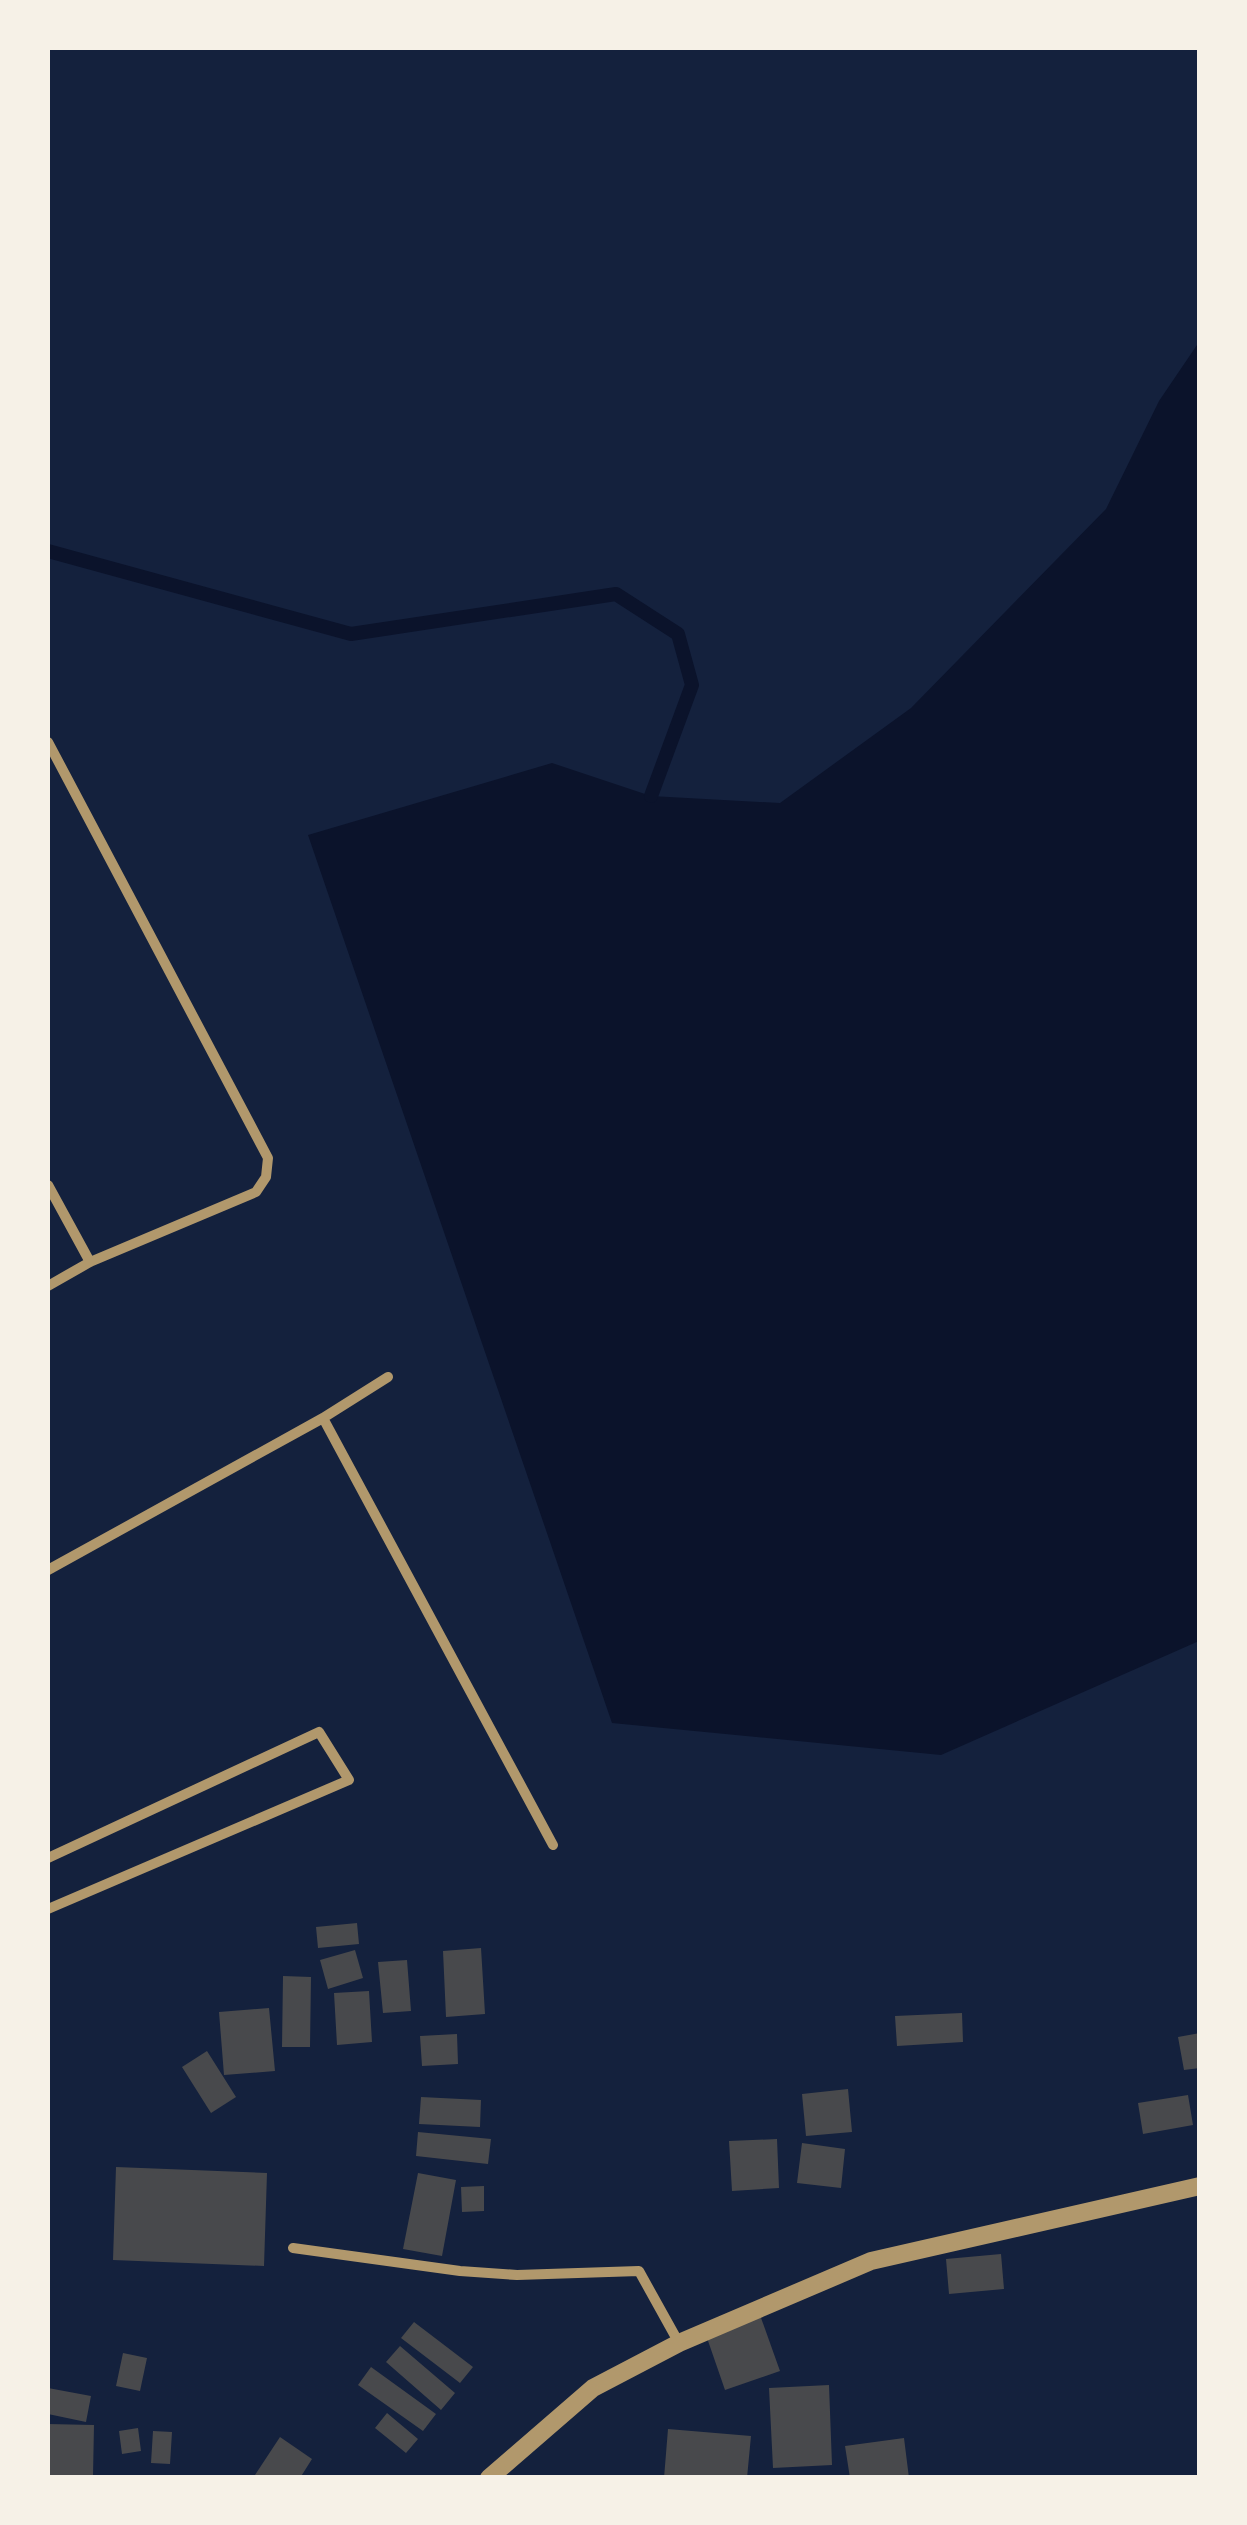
<svg xmlns="http://www.w3.org/2000/svg" width="1247" height="2525" font-family="'Noto Sans',sans-serif">
<style>
.water{fill:#0b132b}
.lines{fill:none;stroke-linecap:round;stroke-linejoin:round}
.stream{stroke:#0b132b;stroke-width:14}
.building{fill:#48494c}
.minor{stroke:#b1986c;stroke-width:10}
.tertiary{stroke:#b1986c;stroke-width:18}
</style>
<rect width="100%" height="100%" fill="#14213d"/>
<path class="water" d="M 1199,342 L 1199,1641 L 941,1755 L 612,1723 L 308,835 L 552,763 L 651,796 L 780,803 L 911,708 L 1106,509 L 1159,401 Z"/>
<g class="lines">
<path class="stream" d="M 48,551 L 351,634 L 616,594 L 678,634 L 692,685 L 651,796"/>
</g>
<path class="building" d="M 357,1923 L 359,1944 L 318,1948 L 316,1927 Z
M 481,1948 L 485,2014 L 446,2017 L 443,1951 Z
M 355,1950 L 363,1978 L 328,1989 L 320,1960 Z
M 407,1960 L 411,2011 L 383,2013 L 378,1962 Z
M 283,1976 L 311,1977 L 310,2047 L 282,2047 Z
M 369,1991 L 372,2042 L 337,2045 L 334,1993 Z
M 269,2008 L 275,2071 L 224,2075 L 219,2012 Z
M 962,2013 L 963,2042 L 897,2046 L 895,2016 Z
M 1200,2033 L 1200,2068 L 1184,2070 L 1178,2037 Z
M 457,2034 L 458,2064 L 422,2066 L 420,2036 Z
M 207,2051 L 236,2097 L 211,2113 L 182,2067 Z
M 848,2089 L 852,2132 L 806,2136 L 802,2094 Z
M 1188,2095 L 1193,2125 L 1143,2134 L 1138,2103 Z
M 421,2097 L 481,2100 L 480,2127 L 419,2124 Z
M 418,2132 L 491,2139 L 488,2164 L 416,2156 Z
M 777,2139 L 779,2188 L 732,2191 L 729,2141 Z
M 802,2143 L 845,2149 L 841,2188 L 797,2183 Z
M 116,2167 L 267,2173 L 264,2266 L 113,2260 Z
M 418,2173 L 456,2180 L 442,2256 L 403,2249 Z
M 484,2186 L 484,2211 L 462,2212 L 461,2187 Z
M 1001,2254 L 1004,2289 L 949,2294 L 946,2259 Z
M 760,2315 L 780,2371 L 725,2390 L 706,2335 Z
M 414,2322 L 473,2367 L 460,2383 L 401,2338 Z
M 400,2346 L 455,2393 L 441,2410 L 386,2362 Z
M 123,2353 L 147,2358 L 140,2391 L 116,2386 Z
M 371,2367 L 436,2414 L 423,2431 L 358,2385 Z
M 829,2385 L 832,2465 L 773,2468 L 769,2388 Z
M 48,2388 L 91,2396 L 86,2422 L 48,2414 Z
M 387,2413 L 418,2439 L 406,2453 L 375,2428 Z
M 48,2424 L 94,2425 L 93,2476 L 48,2475 Z
M 138,2428 L 141,2451 L 122,2454 L 119,2431 Z
M 668,2429 L 751,2436 L 747,2478 L 664,2478 Z
M 153,2431 L 172,2432 L 170,2464 L 151,2463 Z
M 280,2437 L 312,2459 L 300,2478 L 253,2478 Z
M 904,2438 L 909,2478 L 850,2478 L 845,2446 Z"/>
<g class="lines">
<path class="minor" d="M 48,742 L 268,1158 L 266,1177 L 256,1192 L 90,1262 L 48,1286
M 48,1185 L 90,1262
M 323,1418 L 553,1845
M 48,1570 L 323,1418 L 388,1377
M 48,1858 L 319,1732 L 349,1780 L 48,1909
M 293,2248 L 460,2271 L 517,2275 L 639,2271 L 679,2343"/>
<path class="tertiary" d="M 489,2478 L 593,2388 L 679,2343 L 871,2261 L 1200,2186"/>
</g>
<rect width="1247" height="2525" fill="none" stroke="#f6f1e7" stroke-width="100"/>
</svg>
